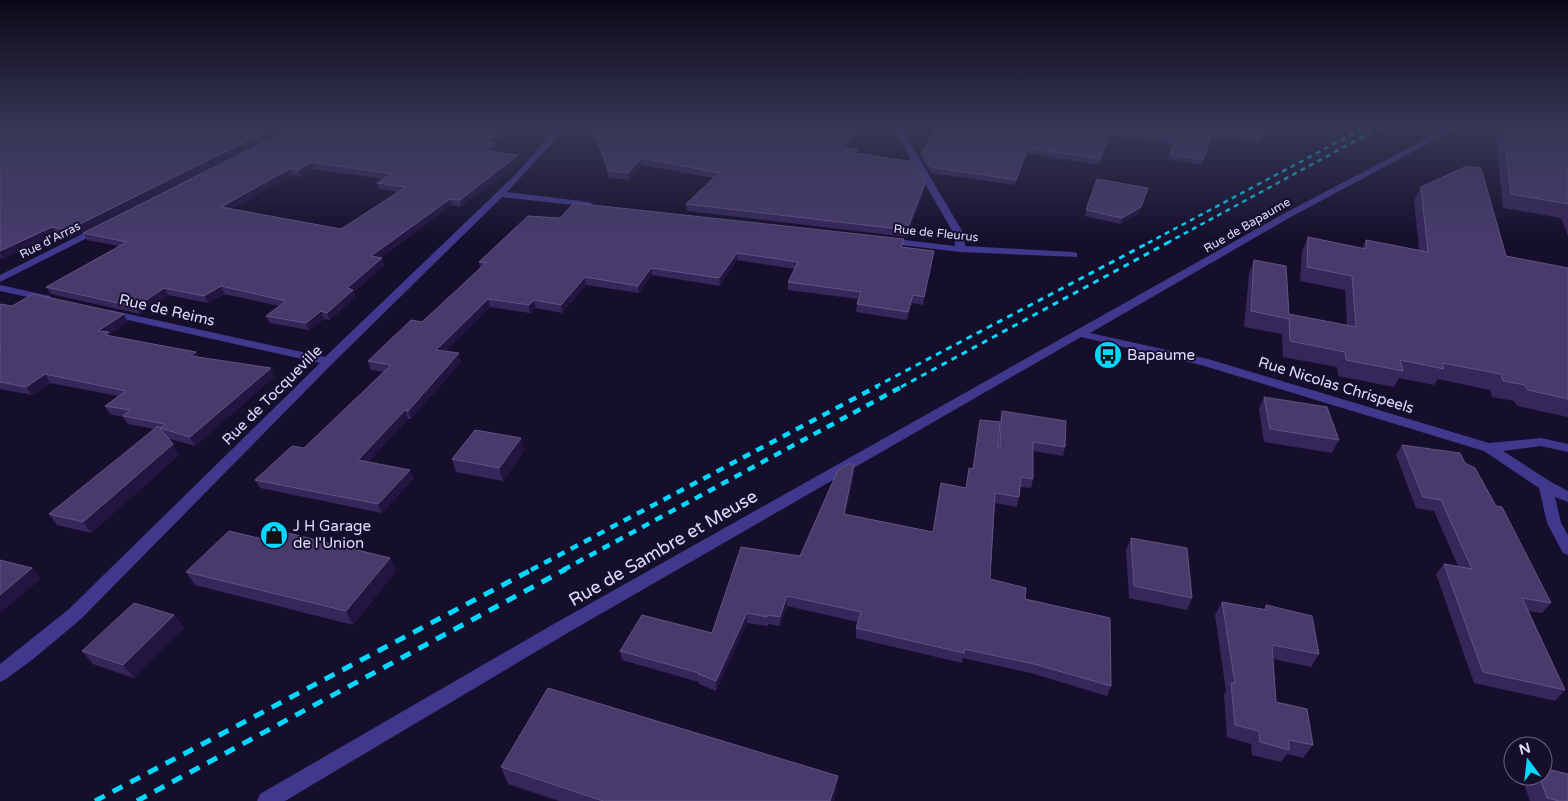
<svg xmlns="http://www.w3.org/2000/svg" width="1568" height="801" font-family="'Varela Round',sans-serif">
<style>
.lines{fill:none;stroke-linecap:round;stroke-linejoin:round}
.street{fill:#40388d;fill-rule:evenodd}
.rail-far3{stroke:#06d7ff;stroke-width:2.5;stroke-dasharray:5 4.5;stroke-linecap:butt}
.rail-far2{stroke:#06d7ff;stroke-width:3;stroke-dasharray:6 5.5;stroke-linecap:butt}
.rail-far1{stroke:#06d7ff;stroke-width:4.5;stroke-dasharray:8 7;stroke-linecap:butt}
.rail{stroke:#06d7ff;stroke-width:5;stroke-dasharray:11 9;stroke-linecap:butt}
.wall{fill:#35275a;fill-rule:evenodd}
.shaded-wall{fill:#211640}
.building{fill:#473b6c;stroke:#605483;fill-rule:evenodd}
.labels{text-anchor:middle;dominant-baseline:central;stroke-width:4;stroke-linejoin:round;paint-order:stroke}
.far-street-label{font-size:12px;fill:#e1daff;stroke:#160f2c}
.street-label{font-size:15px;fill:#e1daff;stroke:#160f2c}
.poi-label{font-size:15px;fill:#e1daff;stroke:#160f2c;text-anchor:start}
.near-street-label{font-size:18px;fill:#e1daff;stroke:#160f2c}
</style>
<rect width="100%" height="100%" fill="#160f2c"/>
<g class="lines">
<path class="street" d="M 552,128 L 560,128 L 551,144 L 507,192 L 589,202 L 594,205 L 592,207 L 502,197 L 332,364 L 81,619 L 32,660 L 6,679 L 0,682 L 0,664 L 69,609 L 320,363 L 110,316 L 105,313 L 106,311 L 110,310 L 325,357 L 515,175 L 545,141 Z
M 893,128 L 901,128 L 964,234 L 965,246 L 1073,252 L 1077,253 L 1077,257 L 960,252 L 884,243 L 882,241 L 887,238 L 955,246 L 954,234 Z
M 1447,128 L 1457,128 L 1289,218 L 1090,333 L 1208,359 L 1489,443 L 1541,438 L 1568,444 L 1568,452 L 1541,446 L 1503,451 L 1551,482 L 1568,491 L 1568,502 L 1555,497 L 1561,523 L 1568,535 L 1568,555 L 1563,553 L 1547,523 L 1539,488 L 1484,451 L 1201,365 L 1081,337 L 564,635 L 285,801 L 257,801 L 260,794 L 552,625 L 1283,214 Z
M 98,226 L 101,227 L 101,231 L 0,282 L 0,275 Z
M 0,285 L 50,296 L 51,298 L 46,301 L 0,291 Z"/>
<path class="rail-far3" d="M 1148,243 L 1364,128
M 1167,243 L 1379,128"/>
<path class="rail-far2" d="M 875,387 L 1150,242
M 901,387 L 1169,242"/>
<path class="rail-far1" d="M 531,570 L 878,386
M 563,570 L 903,386"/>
<path class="rail" d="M 95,801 L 533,569
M 137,801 L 566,569"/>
</g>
<path class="wall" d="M 0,128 L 288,128 L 72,237 L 56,234 L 3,259 L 0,258 Z
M 292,128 L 495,128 L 496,132 L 502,139 L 496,143 L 497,150 L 493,152 L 520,162 L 461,207 L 451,205 L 381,258 L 384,265 L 354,292 L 356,297 L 330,320 L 324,319 L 309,330 L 270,323 L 266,316 L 279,306 L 224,294 L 208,303 L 168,295 L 140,314 L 51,294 L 46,287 L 119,246 L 87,240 L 83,233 ZM 314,169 L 383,179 L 377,183 L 379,189 L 399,192 L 341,229 L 232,209 L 292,175 L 300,177 Z
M 783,128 L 861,128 L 847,148 L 925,188 L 907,237 L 687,211 L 686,204 L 713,178 L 642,165 L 629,180 L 609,178 L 595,136 L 594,130 L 782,130 Z
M 936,128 L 1264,128 L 1259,144 L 1212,136 L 1202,165 L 1168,159 L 1173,145 L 1109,135 L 1099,165 L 1027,153 L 1015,185 L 931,173 L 921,158 L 922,153 Z
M 1501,128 L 1532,129 L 1532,128 L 1568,128 L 1568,236 L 1561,218 L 1503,208 L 1496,137 Z
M 1421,187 L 1506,256 L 1568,268 L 1568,417 L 1517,406 L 1514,401 L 1492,397 L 1490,390 L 1438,379 L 1434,385 L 1399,378 L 1394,387 L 1338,376 L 1337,367 L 1283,357 L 1282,334 L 1244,327 L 1249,274 L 1254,260 L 1289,314 L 1347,325 L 1345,290 L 1300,281 L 1302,252 L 1308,237 L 1362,248 L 1366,240 L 1419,250 L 1414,200 Z
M 1146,194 L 1139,213 L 1120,224 L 1085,216 L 1086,210 Z
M 528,216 L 903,247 L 934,251 L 923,305 L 912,303 L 907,320 L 856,312 L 857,304 L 858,299 L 788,290 L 788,282 L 795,269 L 737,260 L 720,286 L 652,275 L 639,293 L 586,285 L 562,313 L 536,308 L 530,313 L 490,307 L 446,351 L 461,362 L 411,419 L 408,419 L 368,462 L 414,478 L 382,513 L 260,488 L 255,480 L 304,448 L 384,372 L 371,370 L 368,361 L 422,322 L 480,268 L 479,262 Z
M 0,304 L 128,322 L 110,334 L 112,337 L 196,352 L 198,357 L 274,377 L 195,446 L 167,438 L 179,455 L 91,533 L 57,525 L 49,514 L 154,429 L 128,424 L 123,417 L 110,414 L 105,406 L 118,396 L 50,383 L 32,395 L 0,389 Z
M 1264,397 L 1339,440 L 1332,453 L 1264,442 L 1259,409 Z
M 1002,411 L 1065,447 L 1063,456 L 1033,451 L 1033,479 L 1031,488 L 1020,487 L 1019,497 L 1017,507 L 995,503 L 990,579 L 1025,599 L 1111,686 L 1107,696 L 1031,673 L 963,658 L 962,663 L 856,638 L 856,628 L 858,622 L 787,606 L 780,626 L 768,624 L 768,626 L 747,623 L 716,691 L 699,684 L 699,682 L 622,660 L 620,651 L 712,633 L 800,556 L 854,465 L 854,474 L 845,514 L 933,532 L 966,488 L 972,469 L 998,447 L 1000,420 Z
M 521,438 L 524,451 L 503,481 L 456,472 L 452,459 Z
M 1402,445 L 1465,463 L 1496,506 L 1551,603 L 1542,613 L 1528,611 L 1565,690 L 1555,701 L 1474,683 L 1436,574 L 1444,564 L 1458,566 L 1434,511 L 1416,508 L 1396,455 Z
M 1131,538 L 1192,598 L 1187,610 L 1129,598 L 1126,550 Z
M 275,542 L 390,558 L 396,571 L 353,625 L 195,585 L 186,572 Z
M 1222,602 L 1263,610 L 1266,605 L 1319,654 L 1311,667 L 1273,659 L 1276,702 L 1313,745 L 1303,758 L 1287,754 L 1281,762 L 1252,755 L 1251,744 L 1227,737 L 1224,695 L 1226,691 L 1215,615 Z
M 174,615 L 184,628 L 134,678 L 93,664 L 82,651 Z
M 501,767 L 836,792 L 834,801 L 559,801 L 508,784 Z
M 1524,776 L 1543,776 L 1568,801 L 1530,801 L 1522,778 Z"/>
<path class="shaded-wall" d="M 273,128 L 288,128 L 72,237 L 68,230 Z
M 857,128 L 861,128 L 843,154 L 843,147 Z
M 501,133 L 502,139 L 496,143 L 497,150 L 486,157 L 485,151 L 487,142 Z
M 1028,148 L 1027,153 L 1015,185 L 1016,180 Z
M 518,155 L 520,162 L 461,207 L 460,200 Z
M 641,158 L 642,165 L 629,180 L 628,173 Z
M 312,162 L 314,169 L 300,177 L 298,170 Z
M 289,169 L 292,175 L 224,214 L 221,207 Z
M 926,181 L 925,188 L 907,237 L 907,230 Z
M 1148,188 L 1139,213 L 1120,224 L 1122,218 Z
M 450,199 L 451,205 L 374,263 L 371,256 Z
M 52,227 L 56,234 L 3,259 L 0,253 L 0,251 Z
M 934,251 L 933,259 L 923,305 L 924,297 Z
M 737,253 L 737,260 L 720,286 L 719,278 Z
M 382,258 L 384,265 L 354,292 L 356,297 L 330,320 L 327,313 L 347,288 Z
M 651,268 L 652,275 L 639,293 L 638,286 Z
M 585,277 L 586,285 L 562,313 L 561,305 Z
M 221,286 L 224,294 L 208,303 L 204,296 Z
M 164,288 L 168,295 L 140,314 L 136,307 Z
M 913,295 L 912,303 L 907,320 L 908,312 Z
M 488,299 L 490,307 L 439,358 L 436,350 Z
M 534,300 L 536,308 L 530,313 L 529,305 Z
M 321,311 L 324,319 L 309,330 L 306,323 Z
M 124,314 L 128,322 L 110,334 L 114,340 L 98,331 Z
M 196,352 L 200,360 L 191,356 Z
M 459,353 L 461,362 L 411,419 L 408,411 Z
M 271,368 L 274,377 L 195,446 L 190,437 Z
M 45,374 L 50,383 L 32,395 L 26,387 Z
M 405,410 L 408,419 L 362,469 L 358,460 Z
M 521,438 L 524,451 L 503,481 L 499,468 Z
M 173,444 L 179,455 L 91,533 L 83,522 Z
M 854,465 L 854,474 L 843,523 L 844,514 Z
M 410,470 L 414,478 L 382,513 L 378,504 Z
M 390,558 L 396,571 L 353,625 L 346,611 Z
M 32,568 L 41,579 L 0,613 L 0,595 Z
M 787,596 L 787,606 L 780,626 L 780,617 Z
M 747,613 L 747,623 L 716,691 L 716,681 Z
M 174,615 L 184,628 L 134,678 L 123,665 Z
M 838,776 L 836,792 L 834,801 L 830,801 Z"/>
<path class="building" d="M 0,128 L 273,128 L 68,230 L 52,227 L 0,251 Z
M 292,128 L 494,128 L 490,131 L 501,133 L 487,142 L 495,143 L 485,151 L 518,155 L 460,200 L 450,199 L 371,256 L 382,258 L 347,288 L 353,290 L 327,313 L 321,311 L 306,323 L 266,316 L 286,301 L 221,286 L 204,296 L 164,288 L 136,307 L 46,287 L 127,242 L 83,233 ZM 312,162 L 391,174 L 377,183 L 406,187 L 341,229 L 221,207 L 289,169 L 298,170 Z
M 595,128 L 770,128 L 782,130 L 783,128 L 857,128 L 843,147 L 858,149 L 855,153 L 915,162 L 926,181 L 907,230 L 686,204 L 719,173 L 641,158 L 628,173 L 609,171 L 594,130 Z
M 936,128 L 1264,128 L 1261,139 L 1213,131 L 1203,160 L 1170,154 L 1175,140 L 1110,130 L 1100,159 L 1028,148 L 1016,180 L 931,167 L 922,153 Z
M 1503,128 L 1527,128 L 1541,130 L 1541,128 L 1568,128 L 1568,204 L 1511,194 Z
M 1467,166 L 1481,168 L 1506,256 L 1568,268 L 1568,399 L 1528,390 L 1525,385 L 1503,381 L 1501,374 L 1442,363 L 1444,369 L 1400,360 L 1403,371 L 1346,360 L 1345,352 L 1290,341 L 1289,319 L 1251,311 L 1254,260 L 1286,266 L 1289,314 L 1356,327 L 1352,276 L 1307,267 L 1308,237 L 1366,249 L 1366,240 L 1428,252 L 1421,187 Z
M 1097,179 L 1148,188 L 1141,207 L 1122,218 L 1086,210 Z
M 574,203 L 904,239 L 901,247 L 934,251 L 924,297 L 913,295 L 908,312 L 857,304 L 861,292 L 788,282 L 798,262 L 737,253 L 719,278 L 651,268 L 638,286 L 585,277 L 561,305 L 534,300 L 529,305 L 488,299 L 436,350 L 459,353 L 408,411 L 405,410 L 358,460 L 410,470 L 378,504 L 255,480 L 292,446 L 304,448 L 391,365 L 368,361 L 411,320 L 422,322 L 486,263 L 479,262 L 528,216 L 560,218 Z
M 33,294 L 124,314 L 98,331 L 109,332 L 105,335 L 196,352 L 191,356 L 271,368 L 190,437 L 160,428 L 165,424 L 123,416 L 130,410 L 105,406 L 126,391 L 45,374 L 26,387 L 0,382 L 0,350 L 1,349 L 0,349 L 0,304 L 12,306 Z
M 1264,397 L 1327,407 L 1339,440 L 1270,429 Z
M 1002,411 L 1066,421 L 1065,447 L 1033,442 L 1033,479 L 1021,477 L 1019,497 L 995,493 L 990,579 L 1026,588 L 1025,599 L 1110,618 L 1111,686 L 1034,664 L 964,649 L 964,653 L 856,628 L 861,612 L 787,596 L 780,617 L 768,615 L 767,617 L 747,613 L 716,681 L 698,674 L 699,673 L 620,651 L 642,615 L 712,633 L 741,547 L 800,556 L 838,470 L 850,463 L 854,465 L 844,514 L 933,532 L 941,483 L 966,488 L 969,468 L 973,469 L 980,420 L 1000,422 L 998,447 L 1000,447 Z
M 158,426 L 173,444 L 83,522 L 49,514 Z
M 475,430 L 521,438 L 499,468 L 452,459 Z
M 1402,445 L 1460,453 L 1465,463 L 1475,468 L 1496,506 L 1502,507 L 1551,603 L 1522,598 L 1565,690 L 1483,672 L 1444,564 L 1472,569 L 1441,500 L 1423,497 Z
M 229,531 L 275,542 L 284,532 L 390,558 L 346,611 L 186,572 Z
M 1131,538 L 1187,548 L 1192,598 L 1134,586 Z
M 0,560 L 32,568 L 0,595 Z
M 1222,602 L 1267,610 L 1266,605 L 1312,616 L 1319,654 L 1272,645 L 1276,702 L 1307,709 L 1313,745 L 1289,740 L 1289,750 L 1260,742 L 1259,731 L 1235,725 L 1231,683 L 1235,683 Z
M 134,603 L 174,615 L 123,665 L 82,651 Z
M 548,688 L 838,776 L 830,801 L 603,801 L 501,767 Z
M 1543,768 L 1568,774 L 1568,801 L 1559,801 L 1547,798 L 1539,776 L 1543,776 Z"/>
<linearGradient id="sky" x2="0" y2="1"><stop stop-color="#0c0818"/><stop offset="0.53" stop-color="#363756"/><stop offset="1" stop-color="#363756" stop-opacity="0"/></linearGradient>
<rect width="1568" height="240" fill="url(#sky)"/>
<defs>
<symbol id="bus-disc" viewBox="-11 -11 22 22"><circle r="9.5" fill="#06d7ff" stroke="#160f2c"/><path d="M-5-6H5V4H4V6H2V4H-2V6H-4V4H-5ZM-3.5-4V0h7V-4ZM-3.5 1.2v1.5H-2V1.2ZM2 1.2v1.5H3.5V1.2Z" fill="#111"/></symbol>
<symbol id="shop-disc" viewBox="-11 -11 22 22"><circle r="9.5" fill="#06d7ff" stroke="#160f2c"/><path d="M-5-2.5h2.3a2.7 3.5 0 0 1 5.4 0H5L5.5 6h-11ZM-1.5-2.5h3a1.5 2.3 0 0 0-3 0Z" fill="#111"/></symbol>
</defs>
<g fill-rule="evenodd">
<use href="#bus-disc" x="1092" y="339" width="32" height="32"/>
<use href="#shop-disc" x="258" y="519" width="32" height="32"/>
</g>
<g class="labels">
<g class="far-street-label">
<text transform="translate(1247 225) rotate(-30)">Rue de Bapaume</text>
<text transform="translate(936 233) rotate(6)">Rue de Fleurus</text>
<text transform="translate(50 240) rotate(-27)">Rue d'Arras</text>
</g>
<g class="street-label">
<text transform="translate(167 310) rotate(13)">Rue de Reims</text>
<text transform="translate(1336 385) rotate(17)">Rue Nicolas Chrispeels</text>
<text transform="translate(272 395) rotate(-45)">Rue de Tocqueville</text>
</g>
<g class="poi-label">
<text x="1127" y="355">Bapaume</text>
<text x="293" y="526">J H Garage<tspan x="293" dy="17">de l'Union</tspan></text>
</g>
<g class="near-street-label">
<text transform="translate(663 548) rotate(-30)">Rue de Sambre et Meuse</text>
</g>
</g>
<g transform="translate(1528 761) rotate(345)"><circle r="24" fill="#160f2c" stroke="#676080"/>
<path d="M0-4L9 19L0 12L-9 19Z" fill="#06d7ff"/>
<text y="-8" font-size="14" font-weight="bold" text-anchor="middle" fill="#e1daff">N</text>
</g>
</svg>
